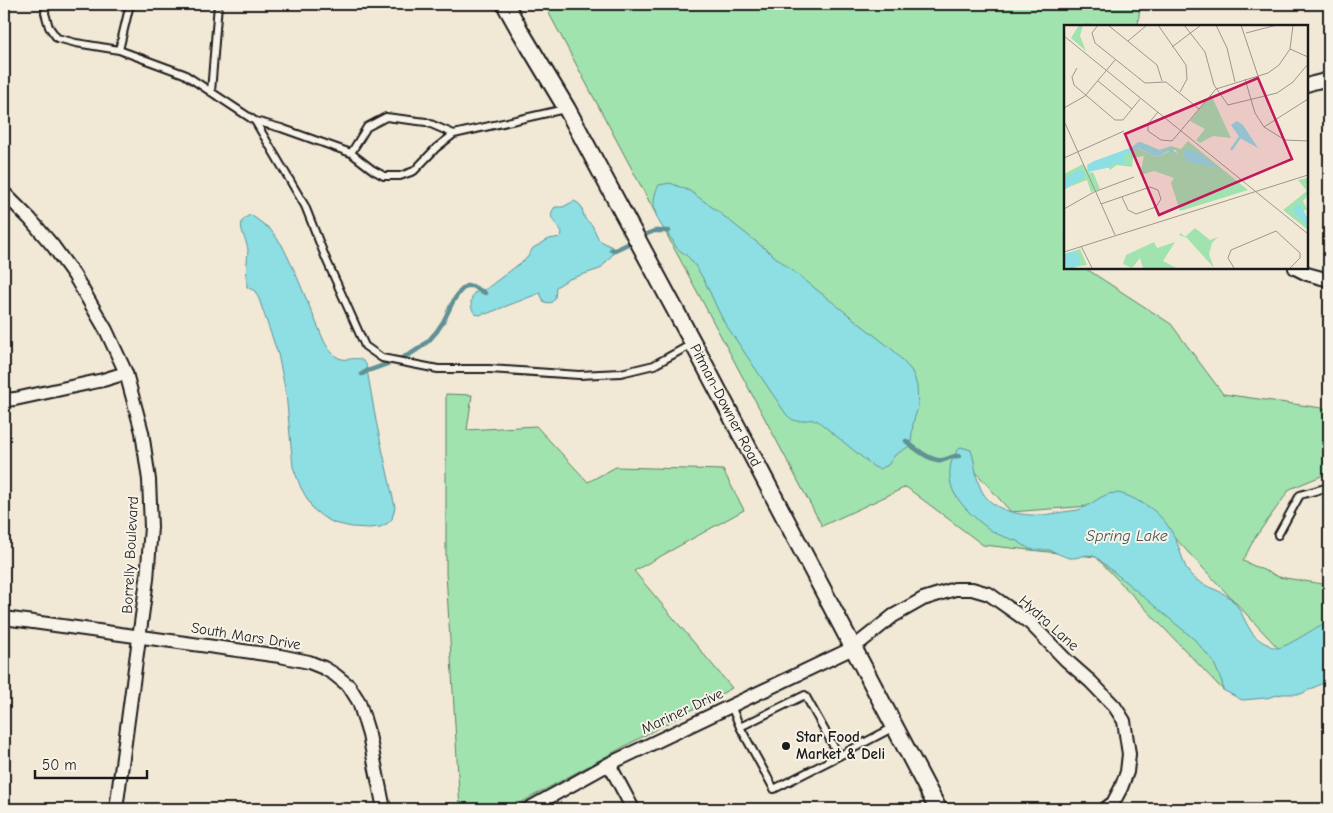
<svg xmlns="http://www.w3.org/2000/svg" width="1333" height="813" font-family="'Comic Neue',sans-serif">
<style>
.green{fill:#a0e3ae;stroke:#5e8065}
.water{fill:#8ddfe4;stroke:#609194}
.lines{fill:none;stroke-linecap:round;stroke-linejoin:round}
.stream{stroke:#609194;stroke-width:4.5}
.service-casing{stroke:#1c1c1c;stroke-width:10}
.minor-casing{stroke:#1c1c1c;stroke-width:16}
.tertiary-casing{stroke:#1c1c1c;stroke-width:20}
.service{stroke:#f7f3e8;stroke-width:6}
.minor{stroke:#f7f3e8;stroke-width:12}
.tertiary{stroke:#f7f3e8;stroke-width:16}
.poi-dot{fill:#1c1c1c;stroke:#f7f3e8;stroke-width:2}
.labels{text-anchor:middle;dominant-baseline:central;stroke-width:4;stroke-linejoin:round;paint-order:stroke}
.street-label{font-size:15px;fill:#1c1c1c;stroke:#f7f3e8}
.poi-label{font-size:15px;font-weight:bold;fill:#1c1c1c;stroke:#f7f3e8;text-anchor:start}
.water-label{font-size:16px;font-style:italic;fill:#3e5658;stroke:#f7f3e8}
.inset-river{fill:none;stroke:#8ddfe4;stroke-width:2.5}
.inset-road{fill:none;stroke:#9c968c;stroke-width:1}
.view{fill:#c2185b;fill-opacity:0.15;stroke:#c2185b;stroke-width:2.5}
.inset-edge{fill:none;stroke:#1c1c1c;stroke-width:2.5}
</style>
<rect width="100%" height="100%" fill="#f2e8d6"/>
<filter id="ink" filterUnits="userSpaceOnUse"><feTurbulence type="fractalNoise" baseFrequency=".02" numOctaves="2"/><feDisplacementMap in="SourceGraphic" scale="10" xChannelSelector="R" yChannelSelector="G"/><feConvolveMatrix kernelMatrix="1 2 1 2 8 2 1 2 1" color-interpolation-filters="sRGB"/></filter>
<g filter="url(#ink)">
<path class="green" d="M 544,4 L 1140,4 L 1138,26 L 1066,26 L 1066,268 L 1085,268 L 1171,324 L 1223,394 L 1329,409 L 1329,466 L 1326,474 L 1290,489 L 1254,539 L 1243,561 L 1279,577 L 1329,585 L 1329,645 L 1280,650 L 1141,502 L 1011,512 L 957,451 L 955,495 L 1126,550 L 1282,694 L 1223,690 L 1096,557 L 983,545 L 906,487 L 822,526 Z
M 446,394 L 472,395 L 467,430 L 536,426 L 588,482 L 616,467 L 723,470 L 744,510 L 634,571 L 732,688 L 509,809 L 460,809 L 446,573 Z"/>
<path class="water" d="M 670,183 L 690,191 L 716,210 L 893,350 L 911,370 L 914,376 L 917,386 L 918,407 L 913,423 L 911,443 L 908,447 L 895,455 L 888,465 L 880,469 L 874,467 L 818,421 C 805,416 798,428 786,414 L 724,322 C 713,301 706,279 691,260 C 687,255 681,252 676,247 C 674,244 673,240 670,237 C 668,234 665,231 663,228 C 653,214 651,199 659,185 Z
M 574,201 L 578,203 L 581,206 L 585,219 L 592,225 L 599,240 L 612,247 L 614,250 L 612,255 L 600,269 L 569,279 L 556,287 C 555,293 557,300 550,303 L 544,302 L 540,293 L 486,314 L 484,313 L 480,315 L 475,314 C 470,308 470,299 474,293 L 486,289 L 527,258 L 533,248 L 549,239 L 561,237 L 562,232 C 556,222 546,218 555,207 L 563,207 Z
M 251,215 L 270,229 L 282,245 L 295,272 L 324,341 C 328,348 333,357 342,359 C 351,361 358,354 366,364 L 376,421 L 395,507 L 392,519 L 388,523 L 380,527 L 369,528 L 352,527 L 334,523 L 323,517 L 313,509 L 301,488 L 293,467 L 286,393 L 278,354 L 259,299 L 255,291 L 247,287 C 247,279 246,270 247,262 C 247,258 248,254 248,250 C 247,238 232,221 251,215 Z
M 961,447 L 971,450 C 976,464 975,480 983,493 C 994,511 1021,516 1040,515 C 1048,515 1055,513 1063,512 C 1068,511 1073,511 1078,510 C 1091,506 1102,493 1115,493 C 1123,493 1133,498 1140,502 C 1156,509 1171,526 1177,543 C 1182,554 1183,565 1190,574 C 1203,589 1224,589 1234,602 C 1248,619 1246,636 1269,645 C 1269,646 1275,648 1276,648 C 1285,649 1317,626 1329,621 L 1329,680 L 1301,694 L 1282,694 L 1266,698 L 1242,700 L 1223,690 L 1222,682 L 1213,661 L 1195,640 L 1096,557 C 1084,552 1081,559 1070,558 C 1063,557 1056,552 1049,550 C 1044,549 1038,551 1034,550 C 1028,549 1022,544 1017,541 C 1009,538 999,536 992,531 C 979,522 965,510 956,496 C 947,482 947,459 961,447 Z"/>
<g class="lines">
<path class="stream" d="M 640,237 L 654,231 L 669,231
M 611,250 L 615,250 L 634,241
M 362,374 L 367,371 C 399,360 425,353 443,322 C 450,309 454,295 466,286 L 472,286 L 485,293
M 906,441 C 914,448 932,462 943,460 C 949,459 952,455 959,456"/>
<defs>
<path id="service" d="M 46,4 L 45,13 L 49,27 L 57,38 L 76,43 L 119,50 L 184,74 L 255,121 L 281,128 L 351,153 L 373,170 L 384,176 L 400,176 L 414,171 L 436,148 L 454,134 L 565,109
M 119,50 L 130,4
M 211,92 L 218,4
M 255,121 L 305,206 L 326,259 L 365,346 L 382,358 L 438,369 L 489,369 L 579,375 L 621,373 L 654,365 L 692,344
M 351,153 L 367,127 L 386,117 L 426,122 L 454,134
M 1278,535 L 1300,495 L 1329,487
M 731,706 L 740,727 L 774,789 L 839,756
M 740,727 L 805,695 L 839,756 L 894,727"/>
<path id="minor" d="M 1307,85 L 1313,83 L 1329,79
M 4,193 L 30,219 L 53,246 L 74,275 L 106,330 L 126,373 L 142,432 L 149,480 L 151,527 L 147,579 L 116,809
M 1295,268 L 1307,274 L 1329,280
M 4,400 L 15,399 L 103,380 L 126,373
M 4,618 L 280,656 L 309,662 L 324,668 L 334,674 L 349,686 L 359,702 L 369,735 L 384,809
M 609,764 L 633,809
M 528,809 L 609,764 L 853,648 L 893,616 L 923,599 L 955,589 L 972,589 L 989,594 L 1030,623 L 1066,660 L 1091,682 L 1115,707 L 1124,721 L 1129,754 L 1127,772 L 1121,788 L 1113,803 L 1105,809"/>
<g id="tertiary">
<path id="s1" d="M 505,4 L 519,29 L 567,109 L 693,343 L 938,809"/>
</g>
</defs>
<use href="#service" class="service-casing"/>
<use href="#minor" class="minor-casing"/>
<use href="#tertiary" class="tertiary-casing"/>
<use href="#service" class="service"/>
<use href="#minor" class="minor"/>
<use href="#tertiary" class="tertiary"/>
</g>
</g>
<circle class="poi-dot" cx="786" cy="746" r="5"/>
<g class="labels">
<g class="street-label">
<text stroke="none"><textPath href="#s1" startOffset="458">Pitman-Downer Road</textPath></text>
<text transform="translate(130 555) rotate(-87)">Borrelly Boulevard</text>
<text transform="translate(1049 623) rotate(42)">Hydra Lane</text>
<text transform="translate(246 636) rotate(9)">South Mars Drive</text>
<text transform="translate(682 711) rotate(-25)">Mariner Drive</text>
</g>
<g class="poi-label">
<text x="796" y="737">Star Food<tspan x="796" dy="17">Market &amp; Deli</tspan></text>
</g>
<g class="water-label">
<text x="1127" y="536">Spring Lake</text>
</g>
</g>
<g transform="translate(1064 25)">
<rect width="244" height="244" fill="#f2e8d6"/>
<path d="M 15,0 L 19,0 L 16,11 L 22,26 L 7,13 ZM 147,70 L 167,113 L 149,111 L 136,118 L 132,115 L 141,104 L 126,96 ZM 124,116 L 184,165 L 116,186 L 107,158 L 110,153 L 90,146 L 76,150 L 80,131 L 69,133 L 68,142 L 53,140 L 46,145 L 44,141 L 48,136 L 60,138 L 59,131 L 73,123 L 93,132 L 106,126 L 113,129 L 112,125 L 93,127 L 71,119 L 77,117 L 95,125 L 107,121 L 117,124 ZM 19,139 L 26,148 L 29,147 L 36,164 L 27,167 L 23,155 L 0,164 L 0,149 ZM 243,153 L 244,170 L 239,176 L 243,184 L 240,186 L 244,205 L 219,185 L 243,166 L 234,155 ZM 131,203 L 146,215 L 154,212 L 148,218 L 145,229 L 150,243 L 123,213 L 115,210 L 117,208 L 121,212 ZM 90,217 L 93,223 L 111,217 L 99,236 L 112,243 L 79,243 L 76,233 L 68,243 L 59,239 L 62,230 ZM 16,224 L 23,240 L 0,243 L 0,229 Z" fill="#a0e3ae"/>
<path d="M 173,96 L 179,100 L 194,123 L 176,113 L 167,100 ZM 75,117 L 95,125 L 107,123 L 114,130 L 104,126 L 93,132 L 74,123 L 60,131 L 62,139 L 49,138 L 47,142 L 24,147 L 23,140 L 30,136 L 66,123 ZM 121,124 L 132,126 L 155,143 L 122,136 L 119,128 ZM 16,144 L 22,151 L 0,165 L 0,154 ZM 235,178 L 244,194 L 244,202 L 228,185 ZM0 235a8 8 0 1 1 16 0a8 8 0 1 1-16 0Z" fill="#8ddfe4"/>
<path class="inset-river" d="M 167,125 L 176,112"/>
<path class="inset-road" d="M 34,0 L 28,8 L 31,18 L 81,58 L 102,57 L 135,84M 44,0 L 93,40 L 98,56M 94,0 L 122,40 L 123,54 L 116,67M 120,0 L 141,27 L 150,60 L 164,80 L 213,68 L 229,57 L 244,39M 152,0 L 163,23 L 171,57M 177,0 L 194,51M 182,8 L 213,0M 0,11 L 244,209M 64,16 L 83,0M 108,22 L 137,0M 226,24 L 244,32M 13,43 L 8,52 L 10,60 L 51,95 L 59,95 L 76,74M 181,54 L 191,88 L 200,102 L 221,115 L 244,116M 34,56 L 68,84M 0,83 L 21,71 L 51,35M 94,87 L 84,99 L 84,106 L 97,115 L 108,116 L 152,64 L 204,48 L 215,40 L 226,24 L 229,0M 1,98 L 51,210M 200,102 L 244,74M 0,133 L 60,106M 37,179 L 86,162 L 94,165 L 97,174 L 92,182 L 72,189 L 64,185 L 58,172M 0,184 L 30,167 L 70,152M 17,221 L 28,243M 0,227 L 244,150M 170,243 L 164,233 L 167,225 L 212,206 L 236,228 L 236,233 L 226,243"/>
<path class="view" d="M 194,53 L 228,134 L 95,190 L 61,109 Z"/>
<rect width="244" height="244" class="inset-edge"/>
</g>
<rect width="1333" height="813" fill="none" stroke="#f7f3e8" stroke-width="20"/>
<rect x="10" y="10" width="1313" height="793" fill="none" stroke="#1c1c1c" stroke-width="2" filter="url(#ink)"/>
<path d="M35 770v8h112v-8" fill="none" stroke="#1c1c1c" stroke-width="2.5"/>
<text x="42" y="770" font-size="15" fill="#1c1c1c" stroke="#f7f3e8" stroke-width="4" paint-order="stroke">50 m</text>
</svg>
